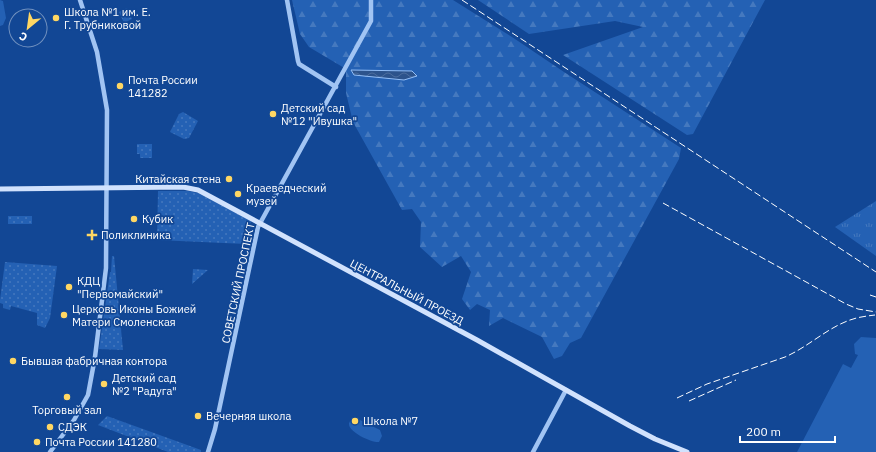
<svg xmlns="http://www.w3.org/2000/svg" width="876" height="452" font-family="'IBM Plex Sans',sans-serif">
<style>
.grass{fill:url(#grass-tufts)}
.forest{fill:url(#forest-firs)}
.park{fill:url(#park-dots)}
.garden{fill:#2461b4}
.water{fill:url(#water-waves);stroke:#93bef6}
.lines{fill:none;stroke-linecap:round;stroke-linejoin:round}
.tertiary{stroke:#a1c4f3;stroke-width:4.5}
.secondary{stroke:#d1e2fd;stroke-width:5}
.rail{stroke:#fff;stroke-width:1;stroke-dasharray:7 3;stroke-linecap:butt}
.poi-dot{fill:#ffd763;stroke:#124795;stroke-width:1.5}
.labels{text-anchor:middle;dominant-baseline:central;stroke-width:3.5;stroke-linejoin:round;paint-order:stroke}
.poi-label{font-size:11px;fill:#fff;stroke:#124795;text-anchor:start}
.street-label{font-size:11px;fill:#fff;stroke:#124795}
</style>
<defs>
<pattern id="grass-tufts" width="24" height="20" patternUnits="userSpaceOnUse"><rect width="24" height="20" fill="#2461b4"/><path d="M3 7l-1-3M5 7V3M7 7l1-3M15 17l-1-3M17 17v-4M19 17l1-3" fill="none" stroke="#4579bf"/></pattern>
<pattern id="forest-firs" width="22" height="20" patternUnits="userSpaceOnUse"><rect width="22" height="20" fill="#2461b4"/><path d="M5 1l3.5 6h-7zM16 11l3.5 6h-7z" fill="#4579bf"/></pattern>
<pattern id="park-dots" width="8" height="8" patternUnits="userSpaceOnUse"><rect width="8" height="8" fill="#2461b4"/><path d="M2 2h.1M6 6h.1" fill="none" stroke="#4579bf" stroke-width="1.8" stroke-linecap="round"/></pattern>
<pattern id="water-waves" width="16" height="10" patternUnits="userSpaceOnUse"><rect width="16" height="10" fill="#2c538c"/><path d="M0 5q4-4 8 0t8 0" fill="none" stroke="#4c6d9d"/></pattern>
</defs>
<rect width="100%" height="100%" fill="#124795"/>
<path class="grass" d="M 876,201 L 876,256 L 835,227 Z"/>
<path class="forest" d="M 292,0 L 453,0 L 515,39 L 564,72 L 681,148 L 679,159 L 581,338 L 570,343 L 562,356 L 554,359 L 542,337 L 503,318 L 489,326 L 490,310 L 477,304 L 470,310 L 462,299 L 471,272 L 461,256 L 442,267 L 420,247 L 421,222 L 412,209 L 402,210 L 353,122 L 346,93 L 346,69 L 309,47 L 300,34 Z
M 478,0 L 765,0 L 693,134 L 687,135 L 563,55 L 643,27 L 615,21 L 529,34 Z"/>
<path class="park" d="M 127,8 L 132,19 L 124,23 L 119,12 Z
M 183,112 L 198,121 L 189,138 L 184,139 L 170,132 L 179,114 Z
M 137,144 L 152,144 L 152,158 L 140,158 L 140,154 L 137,154 Z
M 158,191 L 188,191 L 198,193 L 251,221 L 246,244 L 157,240 Z
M 8,216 L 32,216 L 32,224 L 8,224 Z
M 112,256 L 114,256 L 123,350 L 99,349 L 110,272 L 111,272 Z
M 5,262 L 57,266 L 50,318 L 45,328 L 37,325 L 37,313 L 11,306 L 10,310 L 3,308 L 3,304 L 0,303 L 0,300 Z
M 193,269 L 208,270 L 192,284 Z
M 107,416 L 201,450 L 201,452 L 168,452 L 98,425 Z"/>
<path class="garden" d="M 0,0 L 3,1 L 6,18 L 3,25 L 0,26 Z
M 861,337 L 876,338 L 876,452 L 797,452 L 843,364 L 851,368 L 858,355 L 855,354 L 854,344 Z
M 356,418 L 380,430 L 382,436 L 379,442 C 370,443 334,425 356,418 Z"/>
<path class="water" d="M 351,70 L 412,71 L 417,76 L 404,80 L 354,75 Z"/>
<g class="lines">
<path class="tertiary" d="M 287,0 L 298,61 L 299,64 L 336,87
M 50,452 L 74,420 L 88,395 L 95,357 L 106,268 L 107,110 L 97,52 L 80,0
M 208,452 L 215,429 L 258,227 L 371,21 L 371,0
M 533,452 L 566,390"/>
<path class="secondary" d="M 0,189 L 183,187 L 198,190 L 477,340 L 630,426 L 655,439 L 687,452"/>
<path class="rail" d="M 462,0 L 876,272
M 663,203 L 846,304 L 858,309 L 876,312
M 870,295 L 876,297
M 677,398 L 707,384 L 785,357 C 808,347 827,328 850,320 C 858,317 867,316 875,315
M 689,401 L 736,380"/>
</g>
<g class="poi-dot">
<circle cx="56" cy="18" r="4"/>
<circle cx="120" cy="86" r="4"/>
<circle cx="273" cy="114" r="4"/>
<circle cx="229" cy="179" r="4"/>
<circle cx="238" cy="194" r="4"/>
<circle cx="134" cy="219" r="4"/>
<path d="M90 229h4v4h4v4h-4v4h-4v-4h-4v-4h4z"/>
<circle cx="69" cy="287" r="4"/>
<circle cx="64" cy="315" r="4"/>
<circle cx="13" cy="361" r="4"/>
<circle cx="104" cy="384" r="4"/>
<circle cx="67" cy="397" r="4"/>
<circle cx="198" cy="416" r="4"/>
<circle cx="355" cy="421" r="4"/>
<circle cx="50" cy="427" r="4"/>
<circle cx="37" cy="442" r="4"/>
</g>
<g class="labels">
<g class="poi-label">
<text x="64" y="12">Школа №1 им. Е.<tspan x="64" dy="13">Г. Трубниковой</tspan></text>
<text x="128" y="80">Почта России<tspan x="128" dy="13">141282</tspan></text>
<text x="281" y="108">Детский сад<tspan x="281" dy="13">№12 "Ивушка"</tspan></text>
<text x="221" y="179" text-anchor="end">Китайская стена</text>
<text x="246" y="188">Краеведческий<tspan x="246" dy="13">музей</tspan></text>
<text x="142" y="219">Кубик</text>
<text x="101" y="235">Поликлиника</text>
<text x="77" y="281">КДЦ<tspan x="77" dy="13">"Первомайский"</tspan></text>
<text x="72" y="309">Церковь Иконы Божией<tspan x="72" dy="13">Матери Смоленская</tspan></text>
<text x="21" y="361">Бывшая фабричная контора</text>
<text x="112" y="378">Детский сад<tspan x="112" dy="13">№2 "Радуга"</tspan></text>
<text x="67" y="410" text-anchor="middle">Торговый зал</text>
<text x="206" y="416">Вечерняя школа</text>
<text x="363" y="421">Школа №7</text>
<text x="58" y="427">СДЭК</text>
<text x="45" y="442">Почта России 141280</text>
</g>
<g class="street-label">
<text transform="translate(238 283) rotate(-78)">СОВЕТСКИЙ ПРОСПЕКТ</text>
<text transform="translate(407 292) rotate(28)">ЦЕНТРАЛЬНЫЙ ПРОЕЗД</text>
</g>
</g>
<g transform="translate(28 28) rotate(209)"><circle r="19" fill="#124795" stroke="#7191bf"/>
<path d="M0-3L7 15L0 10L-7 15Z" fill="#ffd763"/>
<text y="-6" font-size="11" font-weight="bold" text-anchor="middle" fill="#ffffff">С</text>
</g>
<path d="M740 436v6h95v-6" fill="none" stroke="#ffffff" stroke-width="2"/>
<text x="746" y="436" font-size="12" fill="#ffffff" stroke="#124795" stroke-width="3" paint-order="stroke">200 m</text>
</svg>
